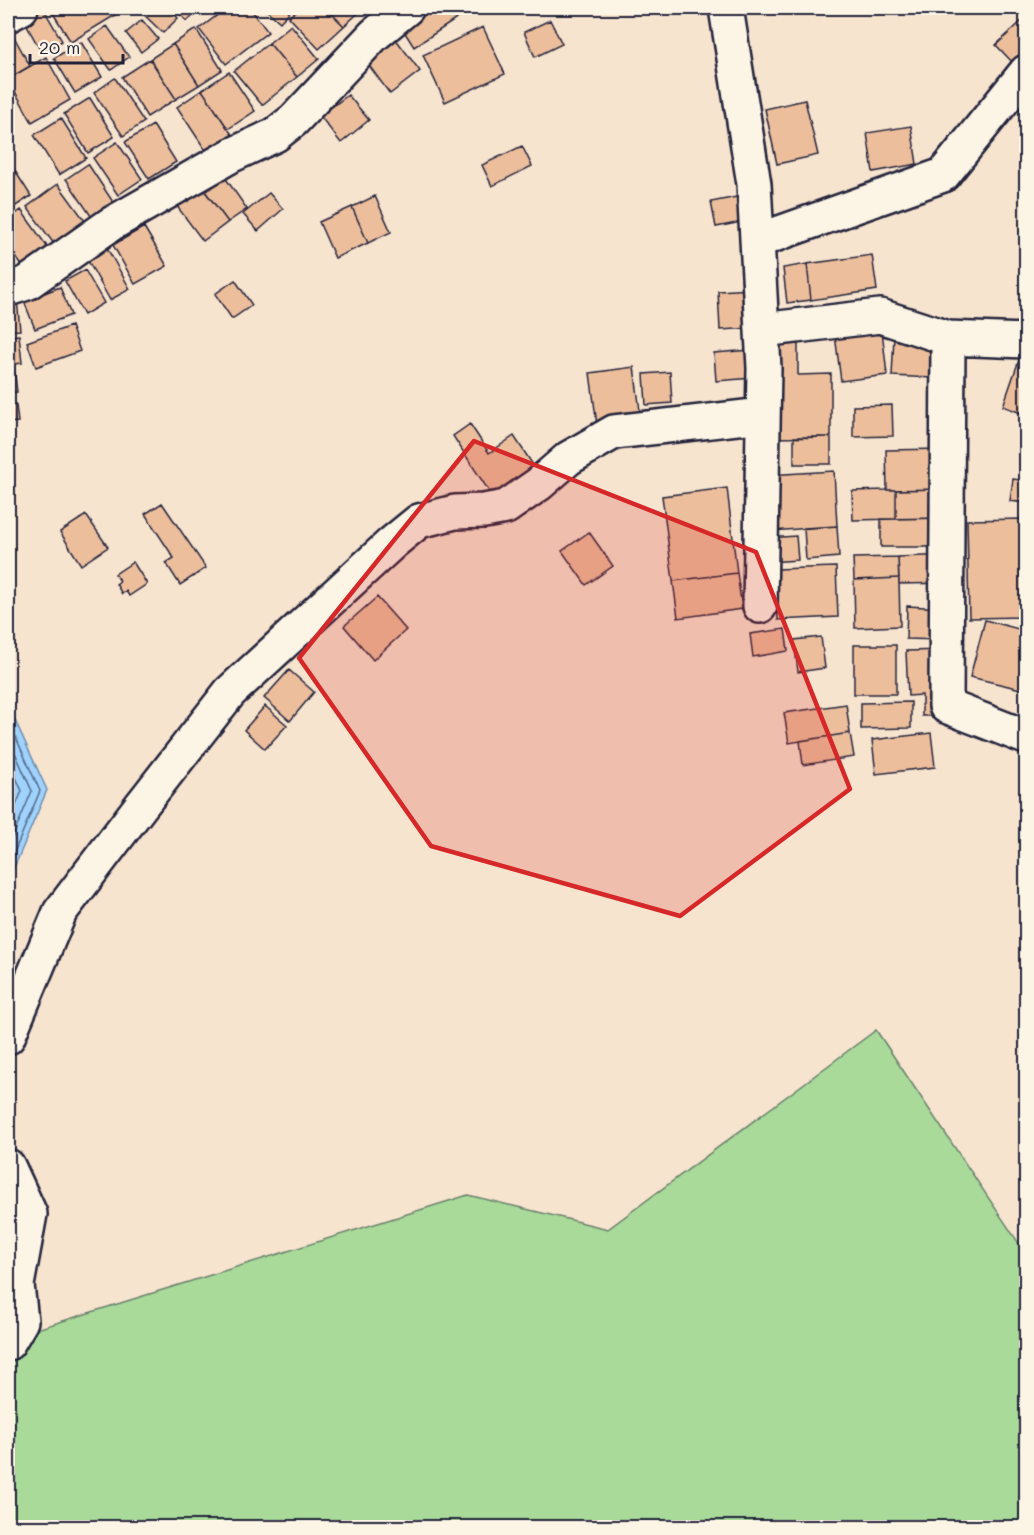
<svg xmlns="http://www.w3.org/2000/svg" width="1034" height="1535" font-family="Mali,sans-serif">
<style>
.green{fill:#a9da9a;stroke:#667e6a;stroke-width:1.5}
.water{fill:#9fd3fd;stroke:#6d8caf;stroke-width:1.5}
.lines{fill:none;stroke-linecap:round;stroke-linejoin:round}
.shore{stroke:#546989;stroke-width:1.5}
.building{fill:#ecbe9c;stroke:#22223b;stroke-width:1.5}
.minor-casing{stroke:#22223b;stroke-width:38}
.minor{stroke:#fcf5e5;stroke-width:33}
.marked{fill:#d62828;fill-opacity:0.2;stroke:#d62828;stroke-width:4.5;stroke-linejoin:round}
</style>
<rect width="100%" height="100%" fill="#f7e4cf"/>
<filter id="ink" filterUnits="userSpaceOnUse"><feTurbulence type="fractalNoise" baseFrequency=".0167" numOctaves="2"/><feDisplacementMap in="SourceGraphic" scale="12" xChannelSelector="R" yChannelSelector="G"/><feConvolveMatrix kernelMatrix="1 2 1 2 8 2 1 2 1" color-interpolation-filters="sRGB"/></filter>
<g filter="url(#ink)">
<path class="green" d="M 876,1030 L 1026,1254 L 1026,1527 L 8,1528 L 8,1338 L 468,1195 L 608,1229 Z"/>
<path class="water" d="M 8,705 L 47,790 L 8,882 Z"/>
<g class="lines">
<path class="shore" d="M 8,720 L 40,791 L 8,867
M 8,737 L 32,791 L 8,848
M 8,759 L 22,791 L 8,825"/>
</g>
<path class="building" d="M 39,8 L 43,8 L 62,41 L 42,53 L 22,17 Z
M 56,8 L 120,8 L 122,11 L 71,42 L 51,10 Z
M 137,8 L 168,8 L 178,18 L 163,33 Z
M 174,8 L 200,8 L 187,21 Z
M 227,8 L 250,8 L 268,32 L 226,64 L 199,29 Z
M 264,8 L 293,8 L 280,22 Z
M 299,8 L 326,8 L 344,26 L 319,49 L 289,17 Z
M 326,8 L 364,8 L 344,26 Z
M 427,8 L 451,8 L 458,18 L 414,47 L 400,25 Z
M 1025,18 L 1026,56 L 1016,66 L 996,45 Z
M 142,20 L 158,39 L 141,52 L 126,33 Z
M 550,20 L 562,44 L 535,57 L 524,32 Z
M 291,25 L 319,59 L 297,77 L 269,43 Z
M 8,26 L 30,66 L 8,79 Z
M 107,26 L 129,57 L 111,70 L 89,39 Z
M 483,27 L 505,74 L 445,102 L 423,55 Z
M 196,29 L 222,70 L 199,85 L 173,44 Z
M 392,34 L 420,71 L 390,94 L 362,56 Z
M 81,42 L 102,77 L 75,93 L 54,58 Z
M 269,43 L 297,77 L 262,105 L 234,71 Z
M 173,44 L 199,85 L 176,99 L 150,59 Z
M 46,57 L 70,100 L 32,122 L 8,79 Z
M 150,59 L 176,99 L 147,117 L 122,77 Z
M 229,72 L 255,111 L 228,129 L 202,90 Z
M 115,78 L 144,122 L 123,136 L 94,93 Z
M 202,90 L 233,136 L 208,154 L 177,107 Z
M 348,95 L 369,120 L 341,143 L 320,116 Z
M 90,98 L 114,137 L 88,153 L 64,114 Z
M 805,100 L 818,155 L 777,164 L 765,109 Z
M 61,118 L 86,158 L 59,175 L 34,135 Z
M 153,125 L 176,162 L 149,179 L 125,142 Z
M 911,126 L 917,164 L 873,172 L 867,133 Z
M 117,142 L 142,179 L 118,195 L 93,158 Z
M 522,146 L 532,166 L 492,186 L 482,165 Z
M 8,160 L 31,196 L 8,211 Z
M 88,164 L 115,205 L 93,219 L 66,179 Z
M 222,173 L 247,209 L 228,222 L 202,187 Z
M 58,184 L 88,225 L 57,248 L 27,207 Z
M 201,186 L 228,222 L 203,241 L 176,205 Z
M 269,193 L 283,209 L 258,231 L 243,214 Z
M 375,196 L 391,232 L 368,243 L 352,207 Z
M 742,196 L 747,221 L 716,227 L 711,202 Z
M 352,207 L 368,243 L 335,258 L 319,222 Z
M 21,210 L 51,252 L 25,270 L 8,246 L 8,220 Z
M 144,227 L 167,266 L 135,284 L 113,245 Z
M 107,248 L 130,289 L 110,300 L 87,259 Z
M 872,255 L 877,290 L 811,300 L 807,264 Z
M 807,264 L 811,300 L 787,303 L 783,268 Z
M 85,270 L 104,303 L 84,315 L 65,281 Z
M 235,280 L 252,305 L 232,319 L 215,294 Z
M 60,287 L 71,315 L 35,329 L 24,301 Z
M 752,289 L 754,328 L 720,330 L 718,291 Z
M 17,299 L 20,330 L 8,331 L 8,300 Z
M 71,326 L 80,351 L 36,367 L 27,342 Z
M 882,330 L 887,375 L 841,381 L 835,335 Z
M 19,335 L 22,363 L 8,365 L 8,336 Z
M 894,336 L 935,337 L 933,378 L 892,376 Z
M 772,343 L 798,343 L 798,375 L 831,374 L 831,437 L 773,438 Z
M 751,350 L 753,378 L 716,381 L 714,353 Z
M 1020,357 L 1026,360 L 1026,415 L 1003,406 Z
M 634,367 L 641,418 L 597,425 L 590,373 Z
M 14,368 L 17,392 L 8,393 L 8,369 Z
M 670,372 L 672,403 L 646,405 L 644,374 Z
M 16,405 L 18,422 L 8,423 L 8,406 Z
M 892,405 L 893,436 L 853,437 L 853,406 Z
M 470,424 L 489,453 L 514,436 L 537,471 L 494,499 L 453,436 Z
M 794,437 L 831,437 L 831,464 L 794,464 Z
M 942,449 L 943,489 L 887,490 L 886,450 Z
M 834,471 L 837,526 L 772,531 L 768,475 Z
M 1013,479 L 1026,481 L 1026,503 L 1010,501 Z
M 727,488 L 737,573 L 673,581 L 662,496 Z
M 943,489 L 943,518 L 896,519 L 896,490 Z
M 887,490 L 896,490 L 896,519 L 853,520 L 852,491 Z
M 162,503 L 206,568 L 180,585 L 166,563 L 174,558 L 145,514 Z
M 86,515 L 108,547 L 81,565 L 60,532 Z
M 943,518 L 943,547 L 881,547 L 881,519 Z
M 1025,519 L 1026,617 L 969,618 L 967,520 Z
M 837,526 L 839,557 L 806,560 L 804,528 Z
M 589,532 L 613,566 L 586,585 L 562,551 Z
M 796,536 L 798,560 L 769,562 L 768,538 Z
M 951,555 L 952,583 L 899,584 L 898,557 Z
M 898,557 L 899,578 L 854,580 L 853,558 Z
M 133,562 L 147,584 L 129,596 L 126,591 L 122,594 L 116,584 L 120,581 L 115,574 Z
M 836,567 L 838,617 L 778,620 L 776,569 Z
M 737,573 L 742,609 L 678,618 L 673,581 Z
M 899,578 L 900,626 L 855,628 L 854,580 Z
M 377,597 L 406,630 L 373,660 L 344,626 Z
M 907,606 L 943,608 L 942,640 L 906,639 Z
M 985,620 L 1026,631 L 1026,666 L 1021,689 L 970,677 Z
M 785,629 L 788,651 L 753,657 L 750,634 Z
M 821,637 L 825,668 L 798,672 L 794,640 Z
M 854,645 L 896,645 L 896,694 L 854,694 Z
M 945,650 L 938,716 L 922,716 L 922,695 L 908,696 L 906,651 Z
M 289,670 L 314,692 L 290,721 L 264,698 Z
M 911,702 L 911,728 L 861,729 L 861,703 Z
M 846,704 L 850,733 L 789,743 L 784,713 Z
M 265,706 L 287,725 L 265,749 L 244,730 Z
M 850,733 L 854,757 L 803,765 L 800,741 Z
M 931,733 L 935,767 L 876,774 L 872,740 Z"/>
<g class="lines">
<defs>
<path id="minor" d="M 726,8 L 754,184 L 764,368 L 760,606
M 8,15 L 21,8
M 757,241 L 943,175 L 1026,72
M 8,289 L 27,283 L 111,224 L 232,155 L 275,135 L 294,120 L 374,35 L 407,8
M 762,330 L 880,316 L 948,338 L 1026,341
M 948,338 L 946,706 L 1026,737
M 8,1037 L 60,912 L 140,807 L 230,692 L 392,543 L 419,521 L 455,512 L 484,511 L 506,507 L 539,484 L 569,458 L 614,432 L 763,415
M 8,1166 L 30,1214 L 17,1285 L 21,1321 L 8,1343"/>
</defs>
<use href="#minor" class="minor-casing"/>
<use href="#minor" class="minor"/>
</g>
</g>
<path class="marked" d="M 474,441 L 756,552 L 850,789 L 680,916 L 431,846 L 299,658 Z"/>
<rect width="1034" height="1535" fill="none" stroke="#fcf5e5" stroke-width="30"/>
<rect x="15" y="15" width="1004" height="1505" fill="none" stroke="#22223b" stroke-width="2" filter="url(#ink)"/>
<path d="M30 54v9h93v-9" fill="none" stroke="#22223b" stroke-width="3"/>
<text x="39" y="54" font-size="18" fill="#22223b" stroke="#fcf5e5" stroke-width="4.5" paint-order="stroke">20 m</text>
</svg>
